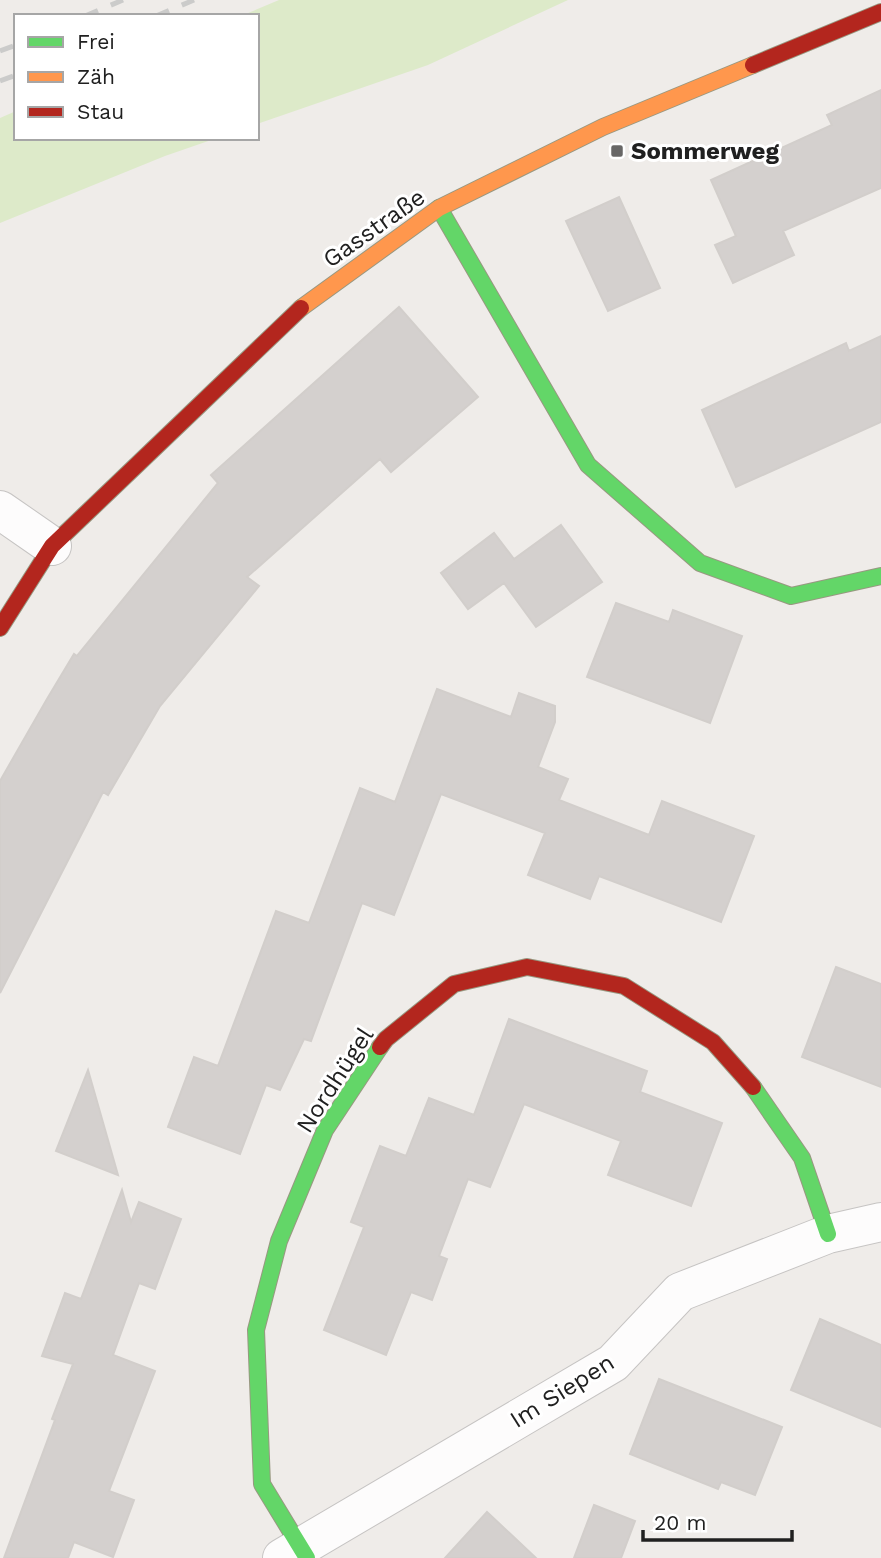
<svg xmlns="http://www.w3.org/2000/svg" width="881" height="1558" font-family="'Work Sans',sans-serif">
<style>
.grass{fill:#ddeac9}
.building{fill:#d4d0ce;stroke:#d2cecb;stroke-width:2}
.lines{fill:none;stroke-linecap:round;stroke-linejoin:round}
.street-casing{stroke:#c6c4c3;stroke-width:40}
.fast-casing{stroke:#989881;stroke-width:18}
.slow-casing{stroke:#989881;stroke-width:18}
.jam-casing{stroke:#989881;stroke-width:18}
.street{stroke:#fdfcfc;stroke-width:38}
.fast{stroke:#63d668;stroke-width:16}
.slow{stroke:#ff974d;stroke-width:16}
.jam{stroke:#b3261e;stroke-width:16}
.rail{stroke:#cbcbca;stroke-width:5;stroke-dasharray:14 14;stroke-linecap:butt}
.poi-dot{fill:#686766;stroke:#fff;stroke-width:2.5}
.labels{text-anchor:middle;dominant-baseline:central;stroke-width:6;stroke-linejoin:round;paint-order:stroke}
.poi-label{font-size:24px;font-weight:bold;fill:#202020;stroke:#fff;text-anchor:start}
.street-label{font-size:24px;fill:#202020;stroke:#fff}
</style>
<rect width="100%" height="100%" fill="#efece9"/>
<path class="grass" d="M 279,0 L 568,0 L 428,65 L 257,124 L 257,16 L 241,16 Z
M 16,111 L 16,138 L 217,138 L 165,156 L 0,223 L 0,118 Z"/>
<path class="building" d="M 881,90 L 881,188 L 783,231 L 794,255 L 733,283 L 715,245 L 736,236 L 711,180 L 832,125 L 827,115 Z
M 619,197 L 660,288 L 608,311 L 566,221 Z
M 399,307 L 478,397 L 391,472 L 380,459 L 247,577 L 259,586 L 160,706 L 108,795 L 103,792 L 0,993 L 0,781 L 47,699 L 74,654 L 77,656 L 218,483 L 211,475 Z
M 881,336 L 881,422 L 736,487 L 702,410 L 846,343 L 849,351 Z
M 561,525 L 602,582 L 536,627 L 504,583 L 468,609 L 441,573 L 494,533 L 514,559 Z
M 616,603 L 669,622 L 673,610 L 742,636 L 710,723 L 587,677 Z
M 437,689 L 511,717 L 519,693 L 555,706 L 555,722 L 538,767 L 568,779 L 559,800 L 649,835 L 662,801 L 754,836 L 721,922 L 599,876 L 590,899 L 528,875 L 545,833 L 441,794 L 394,915 L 362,903 L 311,1041 L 304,1039 L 280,1090 L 266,1085 L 240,1154 L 168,1127 L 194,1057 L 218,1066 L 276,911 L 309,923 L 360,788 L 395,802 Z
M 836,967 L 881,984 L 881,1087 L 802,1057 Z
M 509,1019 L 647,1071 L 640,1092 L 722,1123 L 691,1206 L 608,1175 L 621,1141 L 524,1104 L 490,1187 L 468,1179 L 439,1256 L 447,1259 L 432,1300 L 411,1292 L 386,1355 L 324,1330 L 364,1227 L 351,1222 L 380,1146 L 406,1156 L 429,1098 L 474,1115 Z
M 88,1070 L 118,1175 L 56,1151 Z
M 122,1190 L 131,1222 L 139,1202 L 181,1219 L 155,1289 L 139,1283 L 113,1355 L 155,1371 L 109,1491 L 134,1500 L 113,1557 L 74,1542 L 68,1558 L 4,1558 L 55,1420 L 52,1419 L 73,1364 L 42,1356 L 65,1293 L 81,1299 Z
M 820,1319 L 881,1345 L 881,1427 L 791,1390 Z
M 659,1379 L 782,1427 L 755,1495 L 721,1482 L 718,1489 L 630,1454 Z
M 594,1505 L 635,1521 L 621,1558 L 574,1558 Z
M 487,1512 L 536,1558 L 445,1558 Z"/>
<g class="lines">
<defs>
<path id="street" d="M 0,510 L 52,546
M 282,1558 L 613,1363 L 680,1292 L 828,1234 L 881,1222"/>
<path id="fast" d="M 439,208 L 588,465 L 700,563 L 791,596 L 881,576
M 753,1087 L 802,1158 L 828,1234
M 307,1558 L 262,1484 L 256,1330 L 279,1241 L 325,1130 L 380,1047"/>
<path id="slow" d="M 301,308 L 439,208 L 603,127 L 753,65"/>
<path id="jam" d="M 753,65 L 881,12
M 0,628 L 52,546 L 301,308
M 380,1047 L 386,1039 L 454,984 L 527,967 L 624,986 L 713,1042 L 753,1087"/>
</defs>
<use href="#street" class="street-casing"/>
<use href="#fast" class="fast-casing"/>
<use href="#slow" class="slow-casing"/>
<use href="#jam" class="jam-casing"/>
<use href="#street" class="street"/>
<use href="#fast" class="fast"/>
<use href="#slow" class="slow"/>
<use href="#jam" class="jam"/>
<path class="rail" d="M 85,16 L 123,0
M 156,16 L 194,0
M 0,51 L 16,45
M 0,81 L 16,75"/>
</g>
<rect class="poi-dot" x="610" y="144" width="14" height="14" rx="3.5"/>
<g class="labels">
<g class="poi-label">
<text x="631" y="151">Sommerweg</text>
</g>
<g class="street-label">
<text transform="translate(374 228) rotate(-35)">Gasstraße</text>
<text transform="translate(335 1080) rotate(-57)">Nordhügel</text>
<text transform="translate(562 1391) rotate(-32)">Im Siepen</text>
</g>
</g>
<rect x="14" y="14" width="245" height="126" fill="#ffffff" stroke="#a6a6a6" stroke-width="2"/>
<rect x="28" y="37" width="35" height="10" fill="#63d668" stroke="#a6a6a6" stroke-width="2"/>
<text x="77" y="49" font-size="21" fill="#202020">Frei</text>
<rect x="28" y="72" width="35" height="10" fill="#ff974d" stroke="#a6a6a6" stroke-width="2"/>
<text x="77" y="84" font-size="21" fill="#202020">Zäh</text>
<rect x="28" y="107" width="35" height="10" fill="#b3261e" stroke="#a6a6a6" stroke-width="2"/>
<text x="77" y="119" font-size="21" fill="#202020">Stau</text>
<path d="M643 1530v10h149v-10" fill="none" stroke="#202020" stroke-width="3.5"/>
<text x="654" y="1530" font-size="21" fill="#202020" stroke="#ffffff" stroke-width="5" paint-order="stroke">20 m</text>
</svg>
